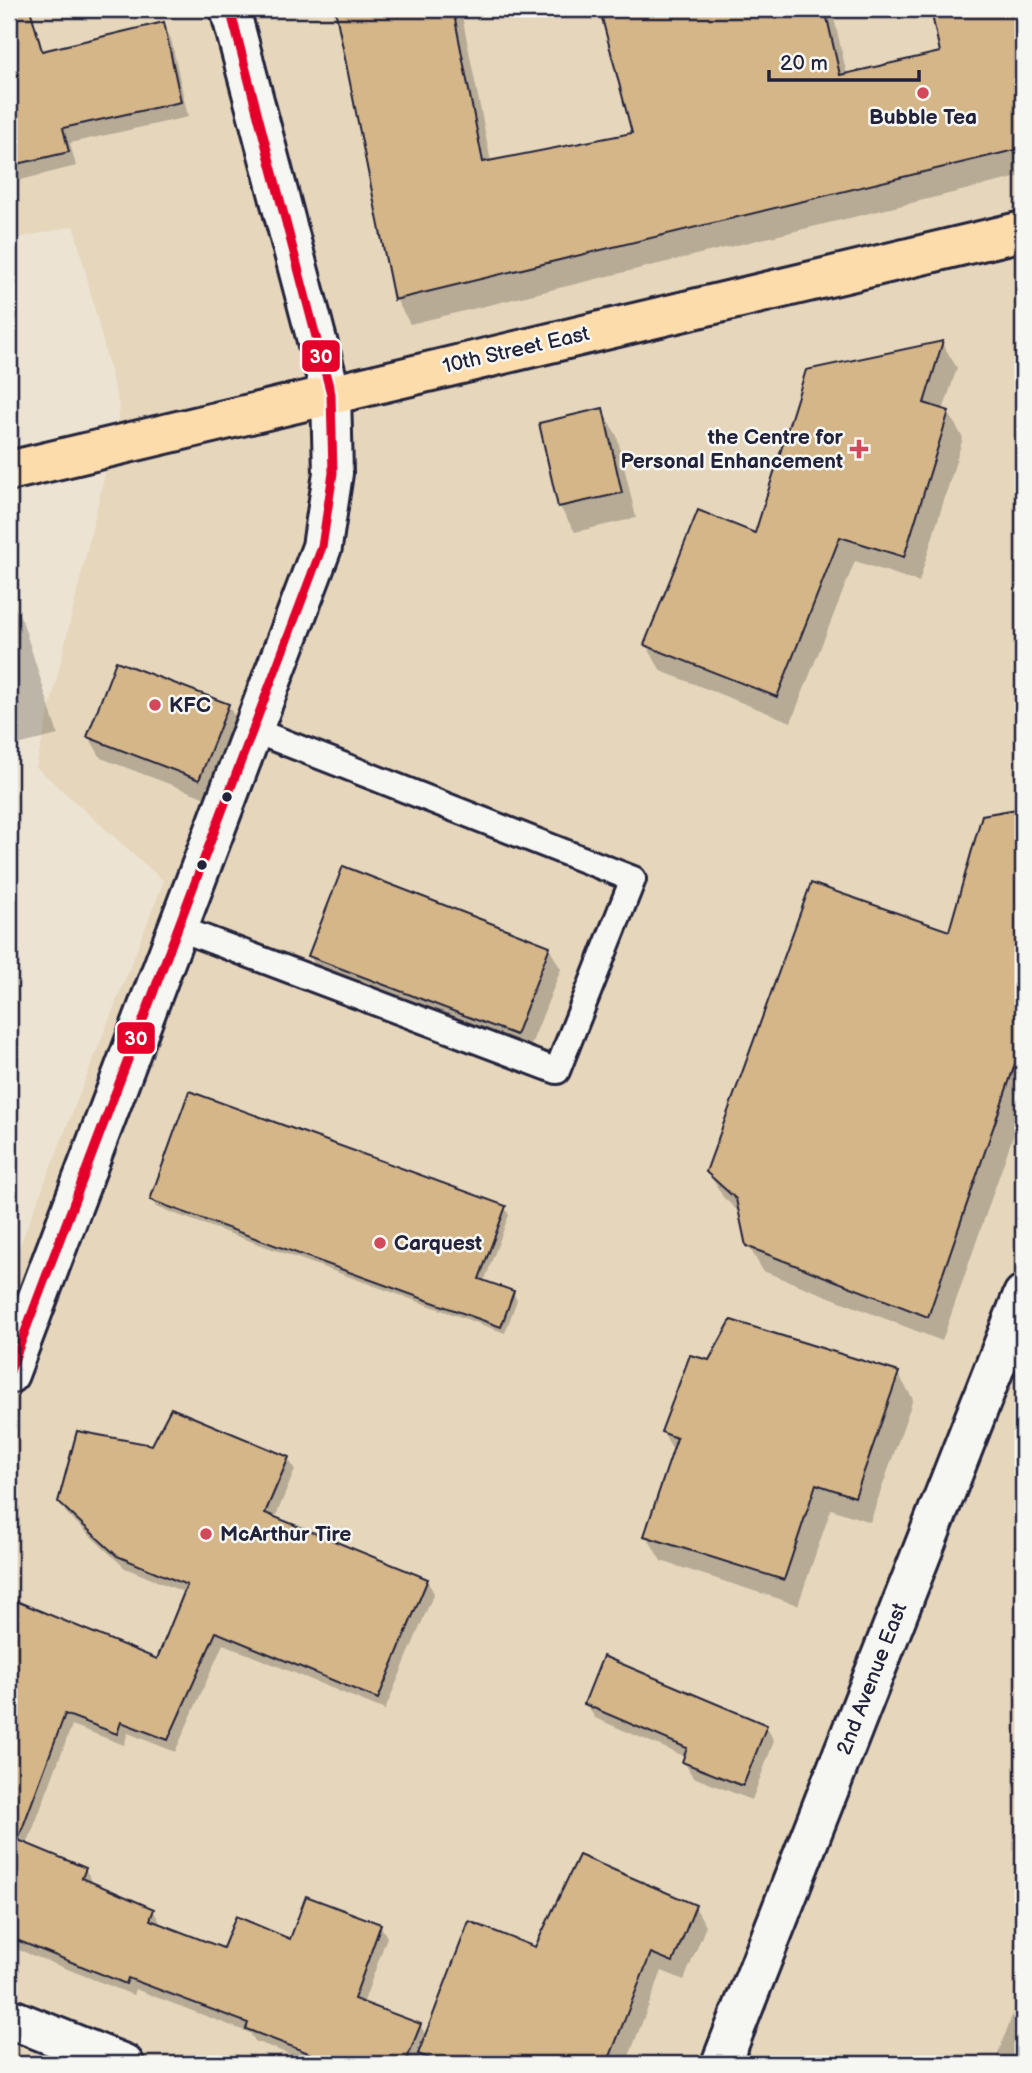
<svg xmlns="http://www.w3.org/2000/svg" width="1032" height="2073" font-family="'Balsamiq Sans',sans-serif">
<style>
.built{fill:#e5d6bc}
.shadow{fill:#0003}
.building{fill:#d5b689;stroke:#22223b;stroke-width:2}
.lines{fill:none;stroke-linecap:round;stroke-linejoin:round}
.service-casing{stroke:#22223b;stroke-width:30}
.minor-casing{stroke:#22223b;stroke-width:44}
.secondary-casing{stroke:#22223b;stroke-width:44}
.primary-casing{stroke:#22223b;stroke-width:44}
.service{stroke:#f6f6f2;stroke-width:24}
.minor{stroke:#f6f6f2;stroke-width:38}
.secondary{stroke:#f6f6f2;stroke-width:38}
.primary{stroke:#fddcac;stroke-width:38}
.bus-1-casing{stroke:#f6f6f2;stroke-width:14}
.bus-1{stroke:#e4002b;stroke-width:9}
.poi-dot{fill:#d1495b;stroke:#f6f6f2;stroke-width:2.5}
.bus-dot{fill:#22223b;stroke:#f6f6f2;stroke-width:2.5}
.labels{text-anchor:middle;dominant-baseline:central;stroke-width:5;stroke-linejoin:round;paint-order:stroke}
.poi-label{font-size:21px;font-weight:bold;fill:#22223b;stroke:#f6f6f2;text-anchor:start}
.street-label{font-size:21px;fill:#22223b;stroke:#f6f6f2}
.line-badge{stroke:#f6f6f2;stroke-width:2.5}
.badge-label{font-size:19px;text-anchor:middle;font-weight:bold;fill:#fff}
</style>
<rect width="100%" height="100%" fill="#ece3d2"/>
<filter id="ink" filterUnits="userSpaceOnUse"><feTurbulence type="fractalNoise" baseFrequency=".0143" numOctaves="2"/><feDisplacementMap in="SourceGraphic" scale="14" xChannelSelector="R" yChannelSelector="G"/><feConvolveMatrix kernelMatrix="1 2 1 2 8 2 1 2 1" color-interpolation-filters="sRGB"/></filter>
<g filter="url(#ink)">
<path class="built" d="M 9,9 L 1023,9 L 1023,2064 L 9,2064 L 9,1273 L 164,881 L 36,767 L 120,410 L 74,226 L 9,240 Z"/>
<path class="shadow" d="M 332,9 L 473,9 L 461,11 L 491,162 L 634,135 L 605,19 L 648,9 L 832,9 L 847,75 L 942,54 L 934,17 L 970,9 L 1023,9 L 1023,176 L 410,324 L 396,299 L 340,26 Z
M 163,24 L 171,39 L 188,117 L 70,143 L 76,166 L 9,183 L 9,50 L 38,44 L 43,52 Z
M 942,343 L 957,368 L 943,411 L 948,412 L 963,438 L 919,582 L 855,561 L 791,722 L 661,671 L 646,645 Z
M 602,410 L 617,436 L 636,518 L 575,532 L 560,507 L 541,424 Z
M 9,597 L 22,620 L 58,735 L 9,747 Z
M 228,705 L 240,726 L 211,800 L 101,758 L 89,737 Z
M 1023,809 L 1023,1107 L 942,1341 L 763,1271 L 748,1245 L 741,1214 L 723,1197 L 708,1171 L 950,933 L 984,817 Z
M 549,948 L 561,969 L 527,1055 L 322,977 L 310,956 Z
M 152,1199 L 505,1208 L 509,1215 L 484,1282 L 513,1293 L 517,1300 L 505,1333 L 156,1207 Z
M 710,1362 L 898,1374 L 913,1399 L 870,1522 L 831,1509 L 798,1605 L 661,1561 L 646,1535 L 674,1452 L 663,1432 Z
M 153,1447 L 288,1458 L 295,1470 L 275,1518 L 427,1581 L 434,1593 L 385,1710 L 223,1644 L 175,1752 L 128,1733 L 124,1745 L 72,1725 L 27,1845 L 85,1869 L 92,1881 L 91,1884 L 153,1910 L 160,1922 L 159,1925 L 224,1951 L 291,1941 L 380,1925 L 387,1937 L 363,2004 L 420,2025 L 427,2037 L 536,1949 L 695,1907 L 706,1926 L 684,1980 L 662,1971 L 626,2064 L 426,2064 L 420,2054 L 416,2064 L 315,2064 L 255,2041 L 250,2033 L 135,1989 L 133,1995 L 9,1946 L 9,1604 L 10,1601 L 158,1662 L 186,1593 L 125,1568 L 67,1514 L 60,1502 Z
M 586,1704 L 766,1726 L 774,1741 L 752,1800 L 693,1777 L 684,1762 L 686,1757 L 595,1718 Z
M 1023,1987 L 1023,2064 L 994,2064 Z"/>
<path class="building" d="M 9,9 L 30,9 L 42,51 L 164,22 L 181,102 L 63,128 L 69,152 L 9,166 Z
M 335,9 L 453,9 L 483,162 L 632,133 L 602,18 L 639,9 L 825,9 L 840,75 L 940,52 L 932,15 L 962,9 L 1023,9 L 1023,148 L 394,300 Z
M 943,341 L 924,403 L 949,411 L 904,557 L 840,537 L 777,697 L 644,645 L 698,510 L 755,533 L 806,370 Z
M 603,408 L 622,493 L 558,507 L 539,423 Z
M 116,661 L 229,704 L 199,780 L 87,737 Z
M 1023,808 L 1023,1041 L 928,1317 L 746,1246 L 736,1199 L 706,1172 L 811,883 L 949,931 L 982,815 Z
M 343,866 L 550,946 L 516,1035 L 308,956 Z
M 189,1091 L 506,1206 L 479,1279 L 514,1291 L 501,1327 L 150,1200 Z
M 731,1320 L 899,1372 L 855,1497 L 816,1484 L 784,1580 L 644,1536 L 677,1438 L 661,1432 L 690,1355 L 709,1360 Z
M 171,1408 L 289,1457 L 265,1513 L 428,1579 L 378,1699 L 216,1632 L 168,1740 L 121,1722 L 117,1734 L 65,1714 L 18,1840 L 86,1868 L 82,1878 L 154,1909 L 150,1920 L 223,1948 L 236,1916 L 290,1939 L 306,1896 L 381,1924 L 354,1999 L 421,2024 L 405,2064 L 337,2064 L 246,2029 L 248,2023 L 128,1978 L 126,1984 L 9,1937 L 9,1598 L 157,1659 L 187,1585 L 117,1556 L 58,1502 L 77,1431 L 152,1445 Z
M 603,1656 L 767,1725 L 743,1786 L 682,1762 L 687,1748 L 584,1704 Z
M 579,1855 L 696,1905 L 673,1962 L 651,1953 L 607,2064 L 444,2064 L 418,2054 L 469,1921 L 535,1947 Z"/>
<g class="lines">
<defs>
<path id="service" d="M 178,928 L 557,1071 L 633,879 L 253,730"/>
<path id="minor" d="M 9,2018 L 124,2064
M 721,2064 L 1023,1295"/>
<path id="secondary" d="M 9,1374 L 322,547 L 333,473 L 331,394 L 230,9"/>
<path id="primary" d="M 9,471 L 1023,231"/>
</defs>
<use href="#service" class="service-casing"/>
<use href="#minor" class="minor-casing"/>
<use href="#secondary" class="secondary-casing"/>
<use href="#primary" class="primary-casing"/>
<use href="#service" class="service"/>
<use href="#minor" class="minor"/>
<use href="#secondary" class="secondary"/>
<use href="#primary" class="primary"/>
<defs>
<path id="bus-1" d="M 9,1374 L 322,547 L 333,473 L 331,394 L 230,9"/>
</defs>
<use href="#bus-1" class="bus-1-casing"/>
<use href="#bus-1" class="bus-1"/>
</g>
</g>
<g class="poi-dot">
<circle cx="923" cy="93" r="7"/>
<path d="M855.5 438.5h7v7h7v7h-7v7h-7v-7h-7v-7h7z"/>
<circle cx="155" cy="705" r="7"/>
<circle cx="380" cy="1243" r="7"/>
<circle cx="206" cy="1534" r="7"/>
</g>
<g class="bus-dot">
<circle cx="227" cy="797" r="6"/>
<circle cx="202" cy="865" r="6"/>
</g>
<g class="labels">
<g class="poi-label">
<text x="923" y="117" text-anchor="middle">Bubble Tea</text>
<text x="843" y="437" text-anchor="end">the Centre for<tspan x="843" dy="24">Personal Enhancement</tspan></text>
<text x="169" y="705">KFC</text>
<text x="394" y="1243">Carquest</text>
<text x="220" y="1534">McArthur Tire</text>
</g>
<g class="street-label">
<text transform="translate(516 350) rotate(-13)">10th Street East</text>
<text transform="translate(872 1679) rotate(-69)">2nd Avenue East</text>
</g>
</g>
<g class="line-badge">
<rect x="301" y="339" width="40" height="34" rx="7" fill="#e4002b"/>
<rect x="116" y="1021" width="40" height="34" rx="7" fill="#e4002b"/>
</g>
<g class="badge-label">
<text x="321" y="363">30</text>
<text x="136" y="1045">30</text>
</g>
<rect width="1032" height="2073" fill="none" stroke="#f6f6f2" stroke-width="35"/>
<rect x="18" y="18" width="997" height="2038" fill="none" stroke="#22223b" stroke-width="2.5" filter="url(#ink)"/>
<path d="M769 70v10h150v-10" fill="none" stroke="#22223b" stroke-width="3.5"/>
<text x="780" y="70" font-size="21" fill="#22223b" stroke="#f6f6f2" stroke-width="5" paint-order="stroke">20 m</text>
</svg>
